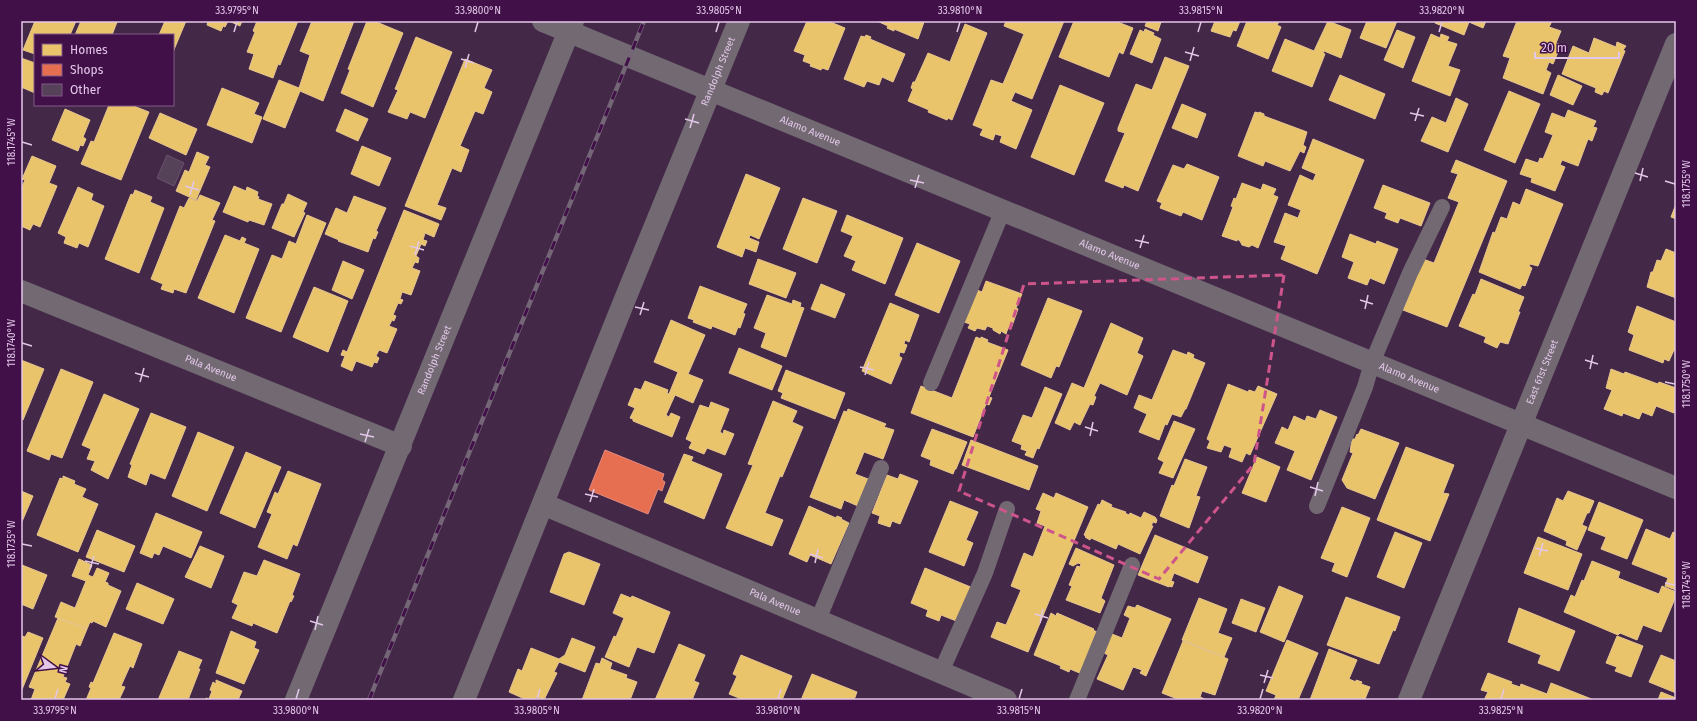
<svg xmlns="http://www.w3.org/2000/svg" width="1697" height="721" font-family="'Fira Sans',sans-serif">
<style>
.homes{fill:#e9c46a;stroke:#e7c590}
.shops{fill:#e76f51;stroke:#e6897e}
.building{fill:#554158;stroke:#68526c}
.lines{fill:none;stroke-linecap:round;stroke-linejoin:round}
.service{stroke:#726973;stroke-width:16}
.minor{stroke:#726973;stroke-width:22}
.tertiary{stroke:#726973;stroke-width:22}
.rail-casing{stroke:#746577;stroke-width:4.5}
.rail{stroke:#411049;stroke-width:3;stroke-dasharray:9;stroke-linecap:butt}
.marked{fill:none;stroke:#ce558c;stroke-width:3;stroke-dasharray:8 5;stroke-linejoin:round}
.ticks{fill:none;stroke:#e3c7e8;stroke-width:1.5}
.labels{text-anchor:middle;dominant-baseline:central;stroke-width:4;stroke-linejoin:round;paint-order:stroke}
.street-label{font-size:10px;fill:#e3c7e8;stroke:#411049}
.neatline{fill:none;stroke:#e3c7e8;stroke-width:1.5}
.ticks-label{font-size:10px;text-anchor:middle;fill:#e3c7e8}
</style>
<rect width="100%" height="100%" fill="#432947"/>
<path class="homes" d="M 35,21 L 76,21 L 70,35 L 35,35 L 35,54 L 23,50 Z
M 81,21 L 115,21 L 117,22 L 112,35 L 75,35 Z
M 165,21 L 186,21 L 173,52 L 173,35 L 159,35 Z
M 208,21 L 228,21 L 225,27 L 223,26 L 221,31 L 207,25 Z
M 229,21 L 242,21 L 240,26 Z
M 257,21 L 298,21 L 280,65 L 278,64 L 273,78 L 249,69 L 254,54 L 247,52 L 255,32 L 253,31 Z
M 312,21 L 354,21 L 323,101 L 300,91 L 285,128 L 263,119 L 279,80 L 299,88 L 310,55 L 300,51 Z
M 367,21 L 374,21 L 403,33 L 373,107 L 341,93 L 350,70 L 348,69 Z
M 807,21 L 828,21 L 845,28 L 828,70 L 822,68 L 821,70 L 810,66 L 811,64 L 803,61 L 805,55 L 794,51 Z
M 877,21 L 922,21 L 924,22 L 918,39 L 894,29 L 894,31 L 887,28 L 888,26 Z
M 1006,21 L 1064,21 L 1032,99 L 1015,92 L 1011,101 L 1032,110 L 1016,149 L 1000,142 L 1002,136 L 995,134 L 993,140 L 980,135 L 983,129 L 973,125 L 991,80 L 1003,84 L 1024,34 L 1004,26 Z
M 1074,21 L 1115,21 L 1133,28 L 1123,54 L 1119,52 L 1109,77 L 1059,57 Z
M 1147,21 L 1163,21 L 1163,22 L 1161,22 L 1158,31 L 1145,26 Z
M 1215,21 L 1240,21 L 1236,31 L 1233,30 L 1230,37 L 1211,31 Z
M 1247,21 L 1267,21 L 1273,23 L 1275,21 L 1279,22 L 1277,25 L 1281,27 L 1268,59 L 1237,46 Z
M 1328,21 L 1351,30 L 1341,58 L 1324,51 L 1323,53 L 1325,54 L 1312,87 L 1272,71 L 1285,39 L 1314,51 Z
M 1367,21 L 1397,21 L 1386,48 L 1360,38 Z
M 1435,21 L 1486,21 L 1483,28 L 1469,22 L 1464,35 L 1435,23 Z
M 1517,21 L 1552,21 L 1549,27 L 1561,31 L 1556,43 L 1561,45 L 1553,64 L 1549,62 L 1546,70 L 1551,73 L 1543,94 L 1503,78 L 1510,58 L 1503,56 Z
M 965,24 L 987,33 L 952,120 L 948,118 L 947,120 L 928,112 L 929,110 L 908,101 L 913,89 L 911,88 L 913,82 L 915,82 L 928,53 L 950,62 Z
M 1145,29 L 1154,33 L 1153,35 L 1161,39 L 1152,63 L 1130,54 L 1140,30 L 1144,32 Z
M 1397,30 L 1415,37 L 1403,68 L 1384,60 Z
M 1431,34 L 1440,38 L 1441,34 L 1449,37 L 1447,41 L 1457,44 L 1448,66 L 1460,70 L 1450,96 L 1412,81 Z
M 866,35 L 871,37 L 870,39 L 905,54 L 893,82 L 882,77 L 879,85 L 867,81 L 864,87 L 844,79 L 861,36 L 865,37 Z
M 416,37 L 452,52 L 425,118 L 410,112 L 407,119 L 388,112 L 398,90 L 395,89 Z
M 1594,38 L 1616,47 L 1617,42 L 1626,46 L 1623,50 L 1625,51 L 1608,93 L 1604,91 L 1602,95 L 1595,92 L 1596,88 L 1562,74 L 1573,46 L 1589,53 Z
M 1165,57 L 1189,66 L 1138,191 L 1124,185 L 1123,188 L 1105,181 L 1125,133 L 1118,131 L 1118,128 L 1136,84 L 1152,90 Z
M 21,58 L 35,63 L 35,93 L 21,87 Z
M 465,59 L 492,70 L 484,88 L 492,92 L 483,114 L 475,111 L 460,146 L 469,150 L 461,172 L 452,168 L 437,205 L 446,208 L 441,220 L 405,206 Z
M 1340,75 L 1385,94 L 1375,119 L 1329,100 Z
M 1558,75 L 1582,86 L 1573,105 L 1550,95 Z
M 1060,85 L 1104,103 L 1074,175 L 1031,157 Z
M 222,88 L 259,103 L 254,114 L 262,117 L 252,143 L 207,125 Z
M 1509,91 L 1540,104 L 1515,163 L 1484,150 Z
M 1456,98 L 1468,104 L 1448,152 L 1421,141 L 1432,117 L 1446,123 Z
M 1182,104 L 1206,114 L 1197,138 L 1172,128 Z
M 109,105 L 131,105 L 149,112 L 121,180 L 81,164 L 91,141 L 94,142 Z
M 65,109 L 90,120 L 83,137 L 86,139 L 83,146 L 80,145 L 78,151 L 52,140 Z
M 345,109 L 368,119 L 358,141 L 336,131 Z
M 1568,110 L 1596,121 L 1593,127 L 1597,128 L 1592,141 L 1588,139 L 1578,166 L 1562,160 L 1560,165 L 1565,167 L 1555,191 L 1531,182 L 1532,178 L 1520,174 L 1526,159 L 1538,163 L 1540,158 L 1543,159 L 1553,135 L 1545,132 L 1552,113 L 1565,118 Z
M 1255,112 L 1259,113 L 1259,112 L 1264,114 L 1264,116 L 1307,132 L 1303,145 L 1306,147 L 1304,153 L 1300,151 L 1290,171 L 1265,161 L 1263,166 L 1238,156 Z
M 160,113 L 197,129 L 186,155 L 149,138 Z
M 1313,139 L 1364,160 L 1317,274 L 1281,259 L 1286,246 L 1274,242 L 1285,213 L 1298,218 L 1301,210 L 1288,205 L 1300,175 L 1313,181 L 1316,174 L 1302,168 Z
M 362,146 L 391,158 L 379,186 L 351,174 Z
M 197,152 L 209,157 L 205,165 L 210,167 L 196,200 L 176,191 L 185,170 L 189,172 Z
M 32,156 L 56,166 L 49,183 L 57,186 L 40,227 L 33,224 L 30,230 L 21,226 L 21,189 L 25,180 L 22,179 Z
M 1456,160 L 1507,181 L 1447,327 L 1403,310 L 1423,259 L 1434,263 L 1459,202 L 1448,198 L 1458,174 L 1451,172 Z
M 1187,164 L 1219,177 L 1202,220 L 1183,212 L 1181,216 L 1160,208 L 1162,203 L 1157,201 L 1173,165 L 1184,169 Z
M 746,174 L 780,188 L 759,239 L 750,235 L 749,238 L 759,242 L 756,252 L 745,248 L 742,257 L 717,247 Z
M 1242,183 L 1261,190 L 1263,184 L 1276,189 L 1273,195 L 1278,197 L 1258,248 L 1252,245 L 1249,247 L 1242,245 L 1240,241 L 1237,239 L 1237,241 L 1222,236 L 1233,207 L 1231,206 L 1234,198 L 1236,199 Z
M 1383,185 L 1430,203 L 1421,226 L 1400,218 L 1398,223 L 1385,218 L 1387,213 L 1374,208 Z
M 234,186 L 246,191 L 247,187 L 258,192 L 257,196 L 259,197 L 258,199 L 272,204 L 264,225 L 249,220 L 248,222 L 223,212 Z
M 78,187 L 93,194 L 91,200 L 104,206 L 88,247 L 79,243 L 77,248 L 64,243 L 66,237 L 58,233 Z
M 1526,189 L 1563,204 L 1538,266 L 1530,264 L 1529,266 L 1532,268 L 1525,286 L 1522,285 L 1520,289 L 1479,272 L 1493,232 L 1495,233 L 1501,217 L 1507,219 L 1513,202 L 1520,205 Z
M 135,190 L 152,197 L 150,202 L 164,208 L 139,273 L 105,259 L 131,194 L 133,195 Z
M 288,194 L 307,203 L 303,212 L 305,213 L 294,237 L 272,228 L 282,204 L 284,204 Z
M 200,195 L 220,203 L 212,220 L 215,221 L 186,293 L 174,289 L 173,293 L 161,289 L 163,284 L 151,279 L 180,206 L 184,208 L 189,198 L 197,201 Z
M 354,196 L 386,208 L 376,231 L 378,232 L 375,239 L 373,238 L 368,252 L 338,241 L 339,240 L 325,234 L 336,208 L 347,213 Z
M 803,198 L 837,211 L 817,263 L 783,249 Z
M 1676,204 L 1676,219 L 1671,217 Z
M 404,210 L 439,224 L 434,237 L 425,233 L 423,240 L 427,241 L 425,246 L 421,244 L 416,256 L 419,258 L 418,263 L 415,262 L 412,268 L 420,271 L 411,295 L 402,292 L 400,299 L 403,300 L 401,304 L 398,303 L 393,315 L 396,316 L 394,321 L 392,320 L 389,326 L 397,329 L 387,353 L 379,350 L 376,356 L 379,358 L 377,363 L 374,362 L 372,367 L 356,361 L 352,371 L 341,366 L 345,356 L 341,355 L 343,350 L 347,352 Z
M 307,215 L 326,223 L 281,332 L 246,318 L 272,255 L 282,259 L 289,241 L 296,244 Z
M 847,215 L 903,238 L 885,284 L 852,270 L 856,261 L 844,256 L 853,236 L 841,231 Z
M 1350,234 L 1376,244 L 1377,241 L 1398,249 L 1384,284 L 1370,278 L 1367,285 L 1348,278 L 1354,262 L 1342,257 Z
M 225,235 L 240,241 L 242,237 L 246,239 L 244,243 L 259,249 L 234,313 L 198,298 Z
M 917,243 L 960,261 L 939,313 L 895,295 Z
M 1666,249 L 1676,253 L 1676,298 L 1647,287 L 1651,272 L 1653,272 L 1657,260 L 1661,261 Z
M 758,259 L 796,273 L 786,298 L 749,284 Z
M 343,261 L 364,270 L 352,299 L 332,290 Z
M 1481,279 L 1524,297 L 1518,312 L 1520,312 L 1508,344 L 1500,342 L 1497,348 L 1484,342 L 1486,337 L 1459,326 L 1473,294 L 1475,295 Z
M 986,281 L 1022,294 L 1016,308 L 1018,309 L 1011,329 L 1008,328 L 1006,334 L 1001,331 L 1000,334 L 993,330 L 993,328 L 987,326 L 985,330 L 977,328 L 975,331 L 968,328 L 970,324 L 964,322 L 977,290 L 982,292 Z
M 821,284 L 845,294 L 835,318 L 811,309 Z
M 700,286 L 747,304 L 743,313 L 745,314 L 740,328 L 738,327 L 735,335 L 712,326 L 711,329 L 693,322 L 694,320 L 688,318 Z
M 314,287 L 348,301 L 328,352 L 293,337 Z
M 767,295 L 792,304 L 793,300 L 801,303 L 800,307 L 804,308 L 786,357 L 761,347 L 766,333 L 754,328 Z
M 1048,298 L 1082,311 L 1059,367 L 1056,366 L 1051,378 L 1021,365 Z
M 890,303 L 919,315 L 909,342 L 905,340 L 904,344 L 907,345 L 904,353 L 900,352 L 899,356 L 902,358 L 891,384 L 862,371 Z
M 1637,306 L 1676,322 L 1676,351 L 1674,350 L 1669,361 L 1664,359 L 1663,363 L 1629,350 L 1634,335 L 1628,332 Z
M 671,320 L 705,335 L 688,374 L 703,380 L 693,403 L 675,395 L 666,415 L 669,417 L 671,413 L 680,417 L 672,437 L 633,421 L 633,419 L 630,418 L 635,408 L 628,405 L 635,388 L 641,390 L 645,381 L 668,390 L 667,393 L 669,394 L 678,372 L 654,362 Z
M 1111,323 L 1143,338 L 1137,353 L 1143,356 L 1127,395 L 1100,383 L 1094,396 L 1096,397 L 1093,405 L 1090,404 L 1080,425 L 1074,422 L 1070,430 L 1055,423 L 1072,383 L 1084,388 Z
M 976,337 L 981,339 L 981,337 L 988,340 L 987,342 L 1008,350 L 989,397 L 992,398 L 989,405 L 986,404 L 973,437 L 911,413 L 921,386 L 952,398 Z
M 739,348 L 782,366 L 772,390 L 729,373 Z
M 1173,350 L 1187,355 L 1188,352 L 1194,355 L 1193,358 L 1205,363 L 1186,409 L 1185,409 L 1181,417 L 1172,414 L 1167,425 L 1165,424 L 1159,440 L 1139,432 L 1147,414 L 1134,408 L 1139,395 L 1152,400 Z
M 21,360 L 44,369 L 23,420 L 21,419 Z
M 61,369 L 93,382 L 62,458 L 51,454 L 49,460 L 27,451 Z
M 1611,369 L 1624,374 L 1625,372 L 1658,384 L 1659,382 L 1676,388 L 1676,408 L 1674,413 L 1656,406 L 1652,416 L 1642,412 L 1639,419 L 1623,413 L 1622,416 L 1604,409 L 1612,390 L 1606,388 Z
M 786,370 L 845,393 L 835,419 L 781,398 L 783,393 L 778,391 Z
M 1228,384 L 1248,392 L 1249,390 L 1255,392 L 1258,386 L 1277,394 L 1250,455 L 1246,453 L 1242,462 L 1229,457 L 1232,448 L 1224,445 L 1221,452 L 1207,448 L 1210,441 L 1207,439 Z
M 1045,387 L 1062,394 L 1039,449 L 1037,448 L 1033,458 L 1025,455 L 1027,451 L 1021,449 L 1022,445 L 1012,441 L 1023,415 L 1032,418 Z
M 104,394 L 139,409 L 108,479 L 91,470 L 95,461 L 87,459 L 91,449 L 82,445 Z
M 773,401 L 797,411 L 792,422 L 803,427 L 782,477 L 780,476 L 765,513 L 783,520 L 772,546 L 726,528 L 753,465 L 748,464 Z
M 711,402 L 729,409 L 720,432 L 723,434 L 724,430 L 734,434 L 725,455 L 707,448 L 704,454 L 689,448 L 692,442 L 686,439 L 700,405 L 709,408 Z
M 848,409 L 886,424 L 884,427 L 894,430 L 883,459 L 864,452 L 855,474 L 868,479 L 858,506 L 844,500 L 841,509 L 810,497 L 844,411 L 847,412 Z
M 1320,410 L 1337,417 L 1311,480 L 1287,470 L 1295,451 L 1275,443 L 1282,427 L 1288,430 L 1294,416 L 1305,421 L 1307,416 L 1316,419 Z
M 151,413 L 186,427 L 165,479 L 150,473 L 146,485 L 128,477 L 132,465 L 130,464 Z
M 1174,421 L 1195,429 L 1173,478 L 1159,473 L 1164,462 L 1158,459 Z
M 932,429 L 967,442 L 956,469 L 955,469 L 953,474 L 930,465 L 931,460 L 921,456 Z
M 1361,429 L 1399,443 L 1375,499 L 1347,488 L 1342,480 L 1353,453 L 1350,452 L 1352,439 L 1355,439 L 1357,434 L 1358,435 Z
M 198,432 L 234,447 L 207,511 L 172,496 Z
M 971,440 L 1038,466 L 1029,490 L 962,465 Z
M 1406,447 L 1454,465 L 1443,493 L 1449,494 L 1430,541 L 1377,520 Z
M 246,452 L 281,467 L 255,528 L 220,513 Z
M 684,454 L 693,457 L 691,461 L 722,474 L 704,519 L 664,502 Z
M 1257,457 L 1280,467 L 1266,502 L 1242,493 Z
M 1185,459 L 1207,467 L 1196,496 L 1200,497 L 1189,528 L 1160,516 L 1172,485 L 1174,486 Z
M 288,471 L 321,484 L 297,546 L 293,544 L 287,559 L 258,547 L 272,514 L 267,512 L 275,492 L 278,494 Z
M 900,474 L 918,481 L 900,524 L 892,521 L 890,527 L 878,523 L 880,516 L 872,513 L 887,475 L 898,479 Z
M 63,476 L 75,481 L 74,484 L 86,489 L 82,497 L 98,504 L 78,552 L 37,535 L 60,478 L 63,479 Z
M 21,491 L 33,496 L 21,524 Z
M 1568,491 L 1594,501 L 1589,513 L 1587,513 L 1582,525 L 1587,527 L 1577,550 L 1566,545 L 1567,541 L 1544,531 L 1557,498 L 1563,501 Z
M 1043,493 L 1054,498 L 1056,493 L 1088,507 L 1028,652 L 991,637 L 997,622 L 1006,625 L 1021,590 L 1011,586 L 1024,553 L 1033,557 L 1045,526 L 1037,523 L 1041,511 L 1036,509 Z
M 1102,500 L 1112,505 L 1111,507 L 1126,512 L 1125,513 L 1129,515 L 1130,513 L 1141,518 L 1144,512 L 1155,517 L 1157,520 L 1156,523 L 1153,522 L 1151,526 L 1153,526 L 1140,554 L 1118,544 L 1116,549 L 1091,538 L 1090,540 L 1085,537 L 1086,536 L 1084,535 L 1098,504 L 1100,505 Z
M 950,501 L 978,512 L 966,540 L 973,543 L 964,566 L 929,552 Z
M 1599,502 L 1643,520 L 1627,559 L 1601,549 L 1606,537 L 1588,530 Z
M 809,506 L 836,518 L 837,516 L 842,518 L 841,519 L 849,523 L 831,564 L 810,555 L 807,562 L 789,554 Z
M 1342,507 L 1370,518 L 1347,577 L 1332,571 L 1335,563 L 1321,558 Z
M 156,513 L 202,532 L 191,558 L 163,546 L 159,555 L 154,553 L 152,558 L 140,553 Z
M 1646,529 L 1670,539 L 1673,532 L 1676,533 L 1676,590 L 1665,586 L 1668,578 L 1632,564 Z
M 97,530 L 135,546 L 124,572 L 86,557 Z
M 1395,532 L 1422,543 L 1404,588 L 1377,577 Z
M 1155,535 L 1208,557 L 1198,583 L 1174,573 L 1171,581 L 1174,582 L 1172,587 L 1169,586 L 1169,587 L 1138,575 Z
M 1538,537 L 1582,554 L 1568,590 L 1524,573 Z
M 200,546 L 224,556 L 211,588 L 185,577 Z
M 1076,548 L 1114,565 L 1101,598 L 1105,601 L 1100,613 L 1066,600 L 1072,586 L 1069,585 L 1077,566 L 1080,567 L 1081,564 L 1078,563 L 1073,566 L 1069,564 Z
M 569,552 L 600,564 L 584,605 L 550,592 L 564,554 Z
M 79,559 L 92,565 L 88,575 L 93,577 L 97,568 L 109,573 L 105,582 L 108,583 L 108,585 L 121,591 L 106,627 L 93,621 L 92,623 L 90,622 L 87,629 L 55,617 L 61,602 L 75,608 L 86,581 L 72,576 Z
M 264,560 L 300,574 L 292,595 L 294,596 L 291,602 L 290,601 L 277,633 L 253,623 L 252,626 L 232,618 L 238,605 L 232,602 L 244,572 L 257,576 Z
M 1592,561 L 1620,572 L 1618,578 L 1659,594 L 1662,586 L 1676,592 L 1676,596 L 1661,632 L 1643,625 L 1637,640 L 1620,633 L 1618,635 L 1564,612 L 1571,595 L 1575,597 L 1582,580 L 1584,581 Z
M 22,565 L 47,575 L 33,609 L 21,604 Z
M 925,568 L 973,588 L 959,622 L 941,615 L 939,621 L 926,616 L 928,610 L 911,603 Z
M 137,583 L 174,599 L 163,624 L 126,609 Z
M 1279,586 L 1303,596 L 1284,642 L 1260,632 Z
M 621,594 L 631,598 L 632,596 L 670,612 L 654,653 L 637,647 L 629,667 L 605,657 L 614,636 L 616,637 L 624,618 L 613,613 Z
M 1346,597 L 1400,617 L 1395,631 L 1393,630 L 1379,664 L 1327,645 Z
M 1199,598 L 1227,609 L 1218,633 L 1232,638 L 1224,657 L 1182,640 Z
M 1241,599 L 1265,608 L 1256,632 L 1232,623 Z
M 1137,605 L 1171,619 L 1146,676 L 1140,673 L 1142,670 L 1133,667 L 1123,690 L 1097,679 L 1108,655 L 1104,653 L 1112,634 L 1122,638 L 1130,618 L 1124,615 L 1128,606 L 1135,608 Z
M 1519,608 L 1575,631 L 1559,671 L 1538,663 L 1541,655 L 1508,642 Z
M 1051,613 L 1056,616 L 1057,613 L 1094,629 L 1093,630 L 1099,633 L 1082,674 L 1070,669 L 1069,672 L 1060,668 L 1061,666 L 1034,655 Z
M 58,618 L 87,629 L 80,646 L 76,644 L 63,677 L 67,678 L 65,682 L 70,684 L 63,700 L 31,700 L 35,689 L 29,687 Z
M 231,631 L 256,642 L 254,648 L 259,650 L 244,684 L 216,673 Z
M 28,632 L 43,638 L 21,692 L 21,636 L 25,637 Z
M 114,633 L 142,644 L 133,668 L 130,666 L 121,686 L 125,687 L 119,700 L 86,700 L 91,688 L 89,687 L 91,682 L 93,683 Z
M 1617,636 L 1643,646 L 1631,677 L 1615,671 L 1617,667 L 1606,663 Z
M 572,638 L 595,647 L 585,672 L 559,662 L 554,672 L 557,673 L 544,700 L 536,697 L 535,700 L 527,700 L 509,692 L 518,669 L 522,671 L 531,648 L 559,659 L 565,655 Z
M 1287,640 L 1318,653 L 1298,700 L 1274,700 L 1276,695 L 1266,691 Z
M 1183,641 L 1228,659 L 1215,695 L 1202,691 L 1200,697 L 1207,700 L 1180,700 L 1162,693 Z
M 679,644 L 705,655 L 694,681 L 699,683 L 692,700 L 655,700 Z
M 1329,649 L 1357,660 L 1349,679 L 1356,682 L 1356,680 L 1362,682 L 1361,684 L 1370,687 L 1365,699 L 1367,700 L 1310,700 Z
M 179,651 L 202,660 L 198,669 L 200,669 L 188,700 L 158,700 Z
M 741,655 L 792,676 L 782,700 L 739,700 L 739,698 L 729,694 L 737,676 L 733,674 Z
M 1661,655 L 1676,661 L 1676,693 L 1649,682 Z
M 602,658 L 612,663 L 610,669 L 627,675 L 626,678 L 637,682 L 630,700 L 582,700 L 596,663 L 600,664 Z
M 1488,673 L 1512,682 L 1511,684 L 1520,687 L 1521,684 L 1547,694 L 1551,683 L 1594,700 L 1484,700 L 1488,692 L 1481,690 Z
M 812,674 L 857,692 L 854,700 L 801,700 Z
M 216,680 L 242,691 L 238,700 L 206,700 L 206,698 L 209,699 L 212,691 L 210,690 L 213,682 L 216,684 Z
M 1661,692 L 1676,698 L 1676,700 L 1658,700 Z"/>
<path class="shops" d="M 605,450 L 664,474 L 662,480 L 665,482 L 662,491 L 658,489 L 648,514 L 589,490 Z"/>
<path class="building" d="M 167,155 L 184,163 L 174,186 L 157,178 Z"/>
<g class="lines">
<path class="service" d="M 931,383 L 1003,210
M 1317,506 L 1365,387 L 1372,363 L 1410,273 L 1442,207
M 818,620 L 881,468
M 941,672 L 985,573 L 1007,509
M 1077,700 L 1132,565"/>
<g class="minor">
<path id="s1" d="M 21,291 L 401,446"/>
<path id="s2" d="M 543,504 L 1006,700"/>
<path id="s3" d="M 1409,700 L 1676,44"/>
</g>
<g class="tertiary">
<path id="s4" d="M 543,21 L 1676,488"/>
<path id="s5" d="M 296,700 L 573,21"/>
<path id="s6" d="M 464,700 L 625,299 L 739,21"/>
</g>
<defs>
<path id="rail" d="M 369,700 L 644,21"/>
</defs>
<use href="#rail" class="rail-casing"/>
<use href="#rail" class="rail"/>
</g>
<path class="marked" d="M 1284,275 L 1254,464 L 1159,579 L 959,491 L 1024,284 Z"/>
<path class="ticks" d="M 234,32 L 237,22M 475,32 L 478,22M 716,32 L 719,22M 957,32 L 960,22M 1198,32 L 1201,22M 1439,32 L 1442,22M 1185,52 L 1199,56M 461,59 L 474,63M 1190,61 L 1194,47M 465,68 L 469,54M 1410,113 L 1424,116M 685,119 L 699,123M 1415,121 L 1419,108M 690,128 L 694,114M 22,142 L 32,145M 1635,173 L 1648,177M 910,180 L 924,183M 1640,181 L 1643,168M 1665,181 L 1675,184M 185,186 L 199,190M 915,188 L 919,175M 190,195 L 194,181M 1135,240 L 1149,243M 410,246 L 424,250M 1140,248 L 1144,235M 415,255 L 419,241M 1360,300 L 1373,304M 635,307 L 649,310M 1365,309 L 1368,295M 640,315 L 644,302M 22,343 L 32,346M 1585,360 L 1598,364M 860,367 L 874,370M 1590,369 L 1593,355M 135,373 L 149,377M 865,375 L 869,362M 140,382 L 144,368M 1665,382 L 1675,384M 1085,427 L 1098,431M 360,434 L 374,437M 1090,436 L 1093,422M 365,442 L 369,429M 1310,487 L 1323,491M 585,494 L 598,497M 1315,496 L 1318,482M 590,502 L 594,489M 22,544 L 32,546M 1535,548 L 1548,551M 810,554 L 823,558M 1539,556 L 1543,543M 85,561 L 99,564M 815,563 L 818,549M 90,569 L 94,556M 1665,583 L 1675,585M 1035,614 L 1048,618M 310,621 L 323,625M 1040,623 L 1043,609M 315,630 L 318,616M 1260,675 L 1273,678M 1264,683 L 1268,670M 55,699 L 58,689M 296,699 L 299,689M 537,699 L 540,689M 778,699 L 781,689M 1019,699 L 1022,689M 1260,699 L 1263,689M 1501,699 L 1504,689"/>
<g class="labels">
<g class="street-label">
<text stroke="none"><textPath href="#s6" startOffset="678">Randolph Street</textPath></text>
<text stroke="none"><textPath href="#s4" startOffset="289">Alamo Avenue</textPath></text>
<text stroke="none"><textPath href="#s4" startOffset="613">Alamo Avenue</textPath></text>
<text stroke="none"><textPath href="#s5" startOffset="367">Randolph Street</textPath></text>
<text stroke="none"><textPath href="#s1" startOffset="205">Pala Avenue</textPath></text>
<text stroke="none"><textPath href="#s3" startOffset="354">East 61st Street</textPath></text>
<text stroke="none"><textPath href="#s4" startOffset="937">Alamo Avenue</textPath></text>
<text stroke="none"><textPath href="#s2" startOffset="252">Pala Avenue</textPath></text>
</g>
</g>
<rect width="1697" height="721" fill="none" stroke="#411049" stroke-width="44"/>
<rect x="34" y="34" width="140" height="72" fill="#411049" stroke="#825989"/>
<rect x="42" y="44" width="20" height="12" fill="#e9c46a" stroke="#825989"/>
<text x="70" y="54" font-size="12" fill="#e3c7e8">Homes</text>
<rect x="42" y="64" width="20" height="12" fill="#e76f51" stroke="#825989"/>
<text x="70" y="74" font-size="12" fill="#e3c7e8">Shops</text>
<rect x="42" y="84" width="20" height="12" fill="#554158" stroke="#825989"/>
<text x="70" y="94" font-size="12" fill="#e3c7e8">Other</text>
<g transform="translate(54 667) rotate(105)" stroke="#411049" stroke-width="3" paint-order="stroke">
<path d="M0-3L7 15L0 10L-7 15Z" fill="#e3c7e8"/>
<text y="-6" font-size="11" font-weight="bold" text-anchor="middle" fill="#e3c7e8">N</text>
</g>
<path d="M1535 52v6h84v-6" fill="none" stroke="#e3c7e8" stroke-width="2"/>
<text x="1541" y="52" font-size="12" fill="#e3c7e8" stroke="#411049" stroke-width="3" paint-order="stroke">20 m</text>
<rect x="22" y="22" width="1653" height="677" class="neatline"/>
<g class="ticks-label">
<text x="237" y="14">33.9795°N</text>
<text x="478" y="14">33.9800°N</text>
<text x="719" y="14">33.9805°N</text>
<text x="960" y="14">33.9810°N</text>
<text x="1201" y="14">33.9815°N</text>
<text x="1442" y="14">33.9820°N</text>
<text transform="translate(11 142) rotate(-90)" y="4">118.1745°W</text>
<text transform="translate(1686 184) rotate(-90)" y="4">118.1755°W</text>
<text transform="translate(11 343) rotate(-90)" y="4">118.1740°W</text>
<text transform="translate(1686 384) rotate(-90)" y="4">118.1750°W</text>
<text transform="translate(11 544) rotate(-90)" y="4">118.1735°W</text>
<text transform="translate(1686 585) rotate(-90)" y="4">118.1745°W</text>
<text x="55" y="714">33.9795°N</text>
<text x="296" y="714">33.9800°N</text>
<text x="537" y="714">33.9805°N</text>
<text x="778" y="714">33.9810°N</text>
<text x="1019" y="714">33.9815°N</text>
<text x="1260" y="714">33.9820°N</text>
<text x="1501" y="714">33.9825°N</text>
</g>
</svg>
